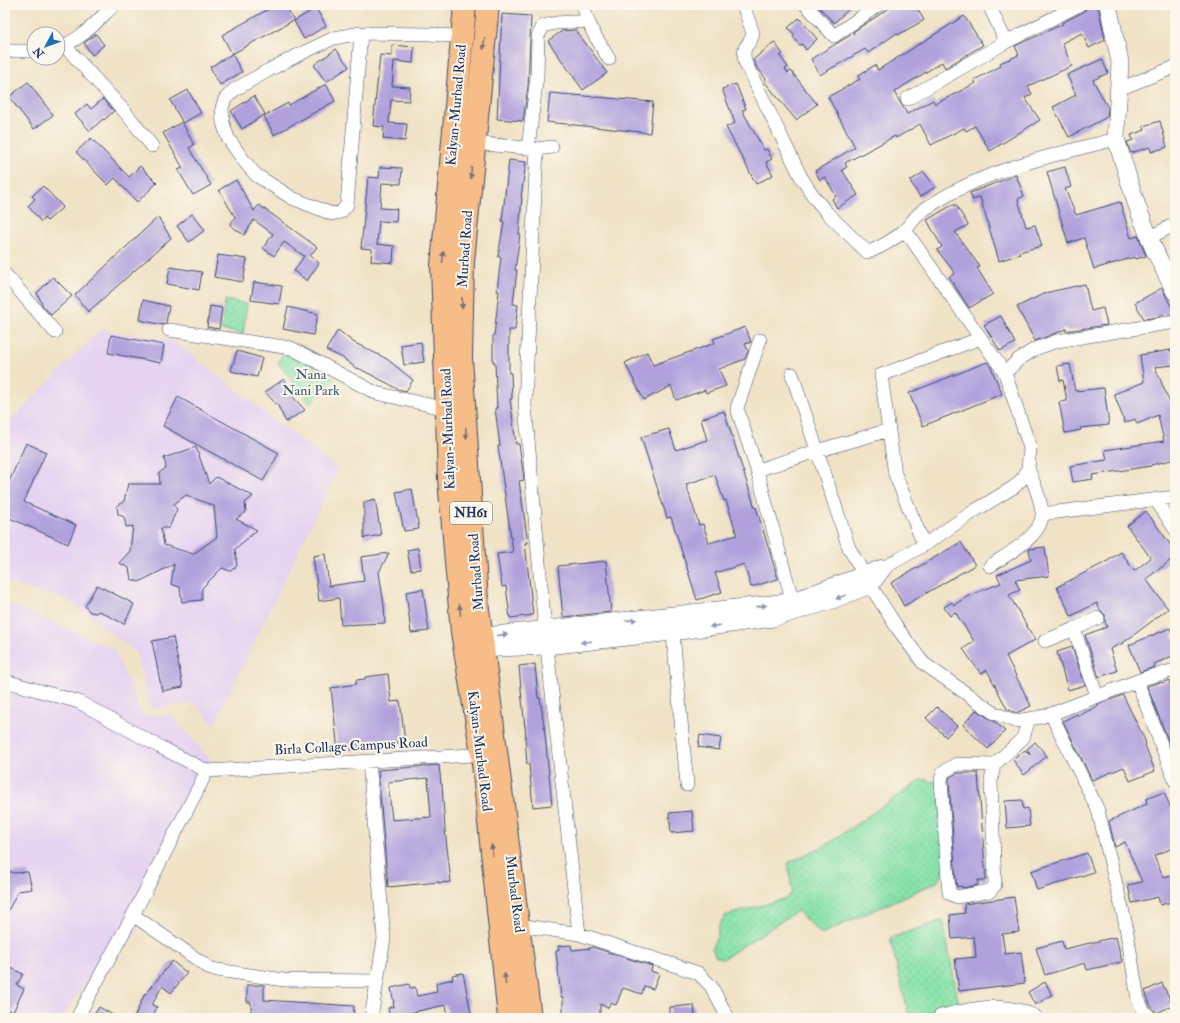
<svg xmlns="http://www.w3.org/2000/svg" width="1180" height="1023" font-family="'IM FELL Double Pica',serif">
<style>
.built{fill:#e5d3f1}
.park{fill:url(#park-dots);stroke:#518883}
.building{fill:#b0a1dd;fill-rule:evenodd}
.lines{fill:none;stroke-linecap:round;stroke-linejoin:round}
.minor-casing{stroke:#3b4a6d;stroke-width:14}
.tertiary-casing{stroke:#3b4a6d;stroke-width:18}
.trunk-casing{stroke:#3b4a6d;stroke-width:24}
.minor{stroke:#fff;stroke-width:13}
.tertiary{stroke:#fff;stroke-width:17}
.trunk{stroke:#f7bd88;stroke-width:22}
.oneway{fill:#7e6f71}
.oneway2{fill:#8d97ae}
.labels{text-anchor:middle;dominant-baseline:central;stroke-width:4;stroke-linejoin:round;paint-order:stroke}
.shield{fill:#fbf7ec;stroke:#5e6b89;stroke-width:1}
.shield-label{font-size:13px;font-weight:bold;fill:#1b2f5e}
.street-label{font-size:14px;fill:#1b2f5e;stroke:#fbf7ec}
.park-label{font-size:14px;fill:#365c70;stroke:#fbf7ec}
</style>
<defs>
<pattern id="park-dots" width="8" height="8" patternUnits="userSpaceOnUse"><rect width="8" height="8" fill="#87e2a8"/><path d="M2 2h.1M6 6h.1" fill="none" stroke="#74c293" stroke-width="1.8" stroke-linecap="round"/></pattern>
</defs>
<rect width="100%" height="100%" fill="#fbf7ec"/>
<filter id="ink" filterUnits="userSpaceOnUse"><feTurbulence type="fractalNoise" baseFrequency=".025" numOctaves="2"/><feDisplacementMap in="SourceGraphic" scale="8" xChannelSelector="R" yChannelSelector="G"/><feConvolveMatrix kernelMatrix="1 2 1 2 8 2 1 2 1" color-interpolation-filters="sRGB"/></filter>
<filter id="wash" filterUnits="userSpaceOnUse"><feTurbulence type="fractalNoise" baseFrequency=".012" numOctaves="4" result="noise"/><feDisplacementMap in="SourceGraphic" scale="16" xChannelSelector="R" yChannelSelector="G"/><feGaussianBlur stdDeviation="0.9" result="paint"/><feColorMatrix in="noise" values="0 0 0 0 0 0 0 0 0 0 0 0 0 0 0 0 0 1.4 0 .05"/><feComposite in="paint" operator="in"/></filter>
<g filter="url(#wash)">
<rect width="100%" height="100%" fill="#f0e2c5"/>
<path class="built" d="M 100,330 L 172,340 L 338,469 L 214,725 L 195,703 L 150,709 L 136,652 L 68,600 L 8,583 L 5,579 L 5,426 Z
M 5,602 L 114,649 L 142,715 L 172,716 L 212,761 L 140,895 L 136,934 L 80,989 L 63,1018 L 5,1018 Z"/>
<path class="park" d="M 225,300 L 247,304 L 243,334 L 221,330 Z
M 284,352 L 300,359 L 335,379 L 310,404 L 278,363 Z
M 922,779 L 939,783 L 945,871 L 937,882 L 821,934 L 797,911 L 723,959 L 715,956 L 712,947 L 717,937 L 719,926 L 725,916 L 787,898 L 792,892 L 788,863 L 826,845 Z
M 943,920 L 959,1006 L 909,1017 L 890,938 Z"/>
<g id="blocks">
<path class="building" d="M 276,5 L 285,5 L 294,20 L 232,54 L 242,72 L 220,85 L 210,67 L 232,54 L 222,35 Z
M 817,5 L 853,5 L 834,23 Z
M 894,5 L 915,5 L 924,20 L 898,35 L 897,33 L 868,53 L 865,49 L 820,75 L 811,59 L 854,33 L 853,32 Z
M 1087,5 L 1096,5 L 1099,10 L 1105,40 L 1089,48 L 1082,33 L 1062,43 L 1072,66 L 1028,86 L 1032,94 L 1025,98 L 1040,120 L 990,151 L 975,126 L 966,131 L 964,128 L 931,145 L 920,124 L 896,138 L 895,136 L 845,163 L 847,167 L 842,170 L 858,195 L 837,208 L 832,199 L 836,196 L 825,177 L 820,180 L 815,171 L 855,147 L 828,97 L 860,79 L 857,76 L 875,65 L 878,70 L 964,16 L 983,45 L 945,68 L 942,62 L 894,92 L 907,114 L 933,100 L 935,104 L 976,83 L 974,80 L 1001,66 L 1000,63 L 1019,55 L 1015,46 L 1063,24 L 1062,23 L 1083,12 L 1086,9 Z
M 316,8 L 326,26 L 304,39 L 294,21 Z
M 502,14 L 531,16 L 528,86 L 523,121 L 497,119 Z
M 799,18 L 817,39 L 806,50 L 802,44 L 800,45 L 793,37 L 795,35 L 788,28 Z
M 576,30 L 607,73 L 583,90 L 548,41 L 562,31 Z
M 96,34 L 104,45 L 92,55 L 84,43 Z
M 774,42 L 783,54 L 780,56 L 788,67 L 785,69 L 788,73 L 791,71 L 817,104 L 796,120 L 764,81 L 766,79 L 756,66 L 753,60 Z
M 392,45 L 414,47 L 413,63 L 394,61 L 392,86 L 410,87 L 409,101 L 391,100 L 389,123 L 407,124 L 405,141 L 383,139 L 384,127 L 373,126 L 380,55 L 392,56 Z
M 336,49 L 349,67 L 326,82 L 314,65 Z
M 1102,59 L 1108,73 L 1093,80 L 1108,108 L 1107,117 L 1069,137 L 1053,107 L 1076,95 L 1067,75 Z
M 28,82 L 53,115 L 34,129 L 9,97 Z
M 326,84 L 335,101 L 274,135 L 264,116 L 288,103 L 289,105 Z
M 736,84 L 746,109 L 742,110 L 764,150 L 767,149 L 772,159 L 766,162 L 773,175 L 756,184 L 726,127 L 735,123 L 722,89 Z
M 188,90 L 201,113 L 183,123 L 170,100 Z
M 550,93 L 653,102 L 650,133 L 547,122 Z
M 254,96 L 265,114 L 242,129 L 231,111 Z
M 103,99 L 114,111 L 104,120 L 103,119 L 90,131 L 75,114 L 87,104 L 91,109 Z
M 1160,121 L 1167,147 L 1151,152 L 1150,147 L 1131,153 L 1127,142 L 1133,140 L 1131,135 L 1145,130 L 1143,126 Z
M 182,122 L 194,145 L 189,148 L 211,185 L 193,195 L 178,170 L 183,168 L 163,133 Z
M 91,138 L 129,177 L 140,166 L 157,183 L 137,202 L 115,178 L 108,185 L 76,152 Z
M 509,160 L 526,162 L 521,197 L 522,197 L 519,234 L 520,234 L 515,270 L 517,270 L 513,304 L 518,305 L 515,330 L 509,330 L 509,373 L 511,373 L 512,399 L 510,399 L 516,444 L 519,444 L 523,472 L 524,480 L 519,481 L 528,543 L 525,543 L 533,615 L 510,618 L 506,586 L 502,587 L 497,554 L 513,552 L 498,446 L 500,446 L 495,408 L 497,408 L 495,362 L 493,362 L 493,336 L 494,336 L 499,291 L 497,291 L 501,257 L 498,257 L 504,222 L 502,221 Z
M 380,167 L 402,168 L 401,184 L 382,183 L 380,208 L 397,209 L 396,222 L 379,221 L 377,244 L 394,246 L 393,263 L 371,261 L 372,249 L 361,248 L 368,177 L 379,178 Z
M 1065,167 L 1071,187 L 1065,189 L 1076,215 L 1120,202 L 1131,238 L 1138,236 L 1146,256 L 1136,259 L 1135,257 L 1094,269 L 1084,238 L 1068,243 L 1047,172 Z
M 924,172 L 935,187 L 920,197 L 910,181 Z
M 1016,175 L 1024,196 L 1018,199 L 1026,227 L 1035,225 L 1042,246 L 1019,252 L 1020,254 L 999,261 L 980,197 L 973,200 L 970,193 Z
M 236,180 L 254,211 L 259,205 L 317,247 L 310,256 L 319,263 L 307,281 L 294,271 L 304,256 L 284,242 L 274,256 L 263,248 L 273,234 L 254,220 L 244,235 L 230,225 L 235,217 L 219,190 Z
M 43,186 L 63,207 L 47,221 L 44,218 L 41,222 L 28,206 L 35,199 L 32,196 Z
M 952,205 L 956,205 L 968,225 L 955,232 L 980,267 L 977,268 L 993,294 L 969,308 L 949,277 L 955,273 L 937,250 L 942,247 L 927,220 Z
M 192,214 L 205,230 L 189,242 L 177,226 Z
M 158,217 L 171,238 L 88,312 L 75,295 Z
M 218,255 L 247,259 L 243,282 L 214,277 Z
M 170,267 L 202,272 L 199,290 L 167,284 Z
M 53,277 L 72,296 L 51,315 L 43,306 L 37,293 Z
M 254,282 L 282,286 L 279,304 L 251,300 Z
M 1085,284 L 1091,311 L 1103,308 L 1107,325 L 1066,331 L 1066,329 L 1035,341 L 1017,307 L 1045,293 Z
M 1162,288 L 1175,314 L 1164,316 L 1163,314 L 1158,317 L 1144,319 L 1135,303 Z
M 143,300 L 169,306 L 166,323 L 163,325 L 140,320 Z
M 210,306 L 222,308 L 219,329 L 207,327 Z
M 288,307 L 318,314 L 313,335 L 283,329 Z
M 1001,316 L 1015,343 L 1000,351 L 984,325 Z
M 745,327 L 751,342 L 745,344 L 748,351 L 745,359 L 719,369 L 726,386 L 706,393 L 705,390 L 676,400 L 671,386 L 644,400 L 625,363 L 647,352 L 653,365 L 715,343 L 713,339 Z
M 338,330 L 353,342 L 387,359 L 413,380 L 406,391 L 397,389 L 389,384 L 358,368 L 357,369 L 343,358 L 326,350 Z
M 111,335 L 164,345 L 161,363 L 108,353 Z
M 421,342 L 424,362 L 404,365 L 401,345 Z
M 1171,350 L 1174,365 L 1155,367 L 1175,415 L 1175,459 L 1151,465 L 1151,466 L 1092,475 L 1093,479 L 1073,482 L 1070,466 L 1107,460 L 1105,450 L 1164,441 L 1158,415 L 1137,424 L 1135,419 L 1125,423 L 1114,394 L 1144,382 L 1140,355 Z
M 237,351 L 262,358 L 257,377 L 231,371 Z
M 987,362 L 991,367 L 1002,394 L 923,426 L 909,393 Z
M 1070,364 L 1075,391 L 1104,388 L 1109,425 L 1080,428 L 1081,430 L 1065,433 L 1059,402 L 1067,401 L 1063,380 L 1060,381 L 1057,366 Z
M 284,379 L 292,396 L 305,410 L 286,422 L 278,406 L 265,392 Z
M 178,397 L 279,453 L 263,481 L 163,426 Z
M 724,411 L 755,508 L 756,507 L 778,579 L 751,587 L 744,564 L 715,573 L 722,592 L 697,600 L 671,517 L 667,518 L 641,437 L 669,429 L 676,450 L 707,440 L 701,419 ZM 715,475 L 724,501 L 726,500 L 737,535 L 709,543 L 703,524 L 699,525 L 686,484 Z
M 26,443 L 46,452 L 24,502 L 76,525 L 68,544 L 5,516 L 5,491 Z
M 196,447 L 209,484 L 216,477 L 253,496 L 245,503 L 246,512 L 236,519 L 257,530 L 235,549 L 237,566 L 230,571 L 222,568 L 202,588 L 202,600 L 182,602 L 180,587 L 171,584 L 174,564 L 139,582 L 131,579 L 129,568 L 119,563 L 130,551 L 133,526 L 126,527 L 124,517 L 118,514 L 117,506 L 124,501 L 128,484 L 160,484 L 159,473 L 166,468 L 164,458 ZM 186,495 L 214,506 L 217,537 L 193,554 L 164,545 L 161,528 L 169,528 L 177,509 L 173,505 Z
M 412,489 L 419,529 L 404,531 L 396,492 Z
M 375,499 L 381,535 L 364,538 L 364,502 Z
M 1146,511 L 1175,551 L 1175,557 L 1146,579 L 1168,609 L 1123,643 L 1110,649 L 1117,671 L 1099,677 L 1085,635 L 1107,627 L 1105,622 L 1105,615 L 1100,610 L 1097,603 L 1071,616 L 1057,587 L 1106,562 L 1121,552 L 1134,571 L 1151,558 L 1127,526 Z
M 961,542 L 975,565 L 904,606 L 891,583 Z
M 1045,547 L 1049,576 L 1015,580 L 1020,590 L 1009,595 L 1035,640 L 1006,656 L 1031,706 L 1016,713 L 1007,709 L 987,670 L 981,674 L 963,649 L 974,641 L 955,612 L 950,616 L 944,607 L 952,602 L 954,605 L 968,596 L 1001,583 L 997,575 L 1031,560 L 1029,549 Z
M 418,548 L 421,569 L 411,570 L 407,550 Z
M 389,553 L 379,572 L 384,605 L 385,623 L 341,625 L 339,598 L 319,601 L 313,556 L 325,554 L 329,586 L 364,581 L 361,557 Z
M 606,561 L 611,612 L 563,617 L 558,566 Z
M 97,585 L 134,604 L 124,624 L 99,611 L 96,613 L 90,612 L 85,606 Z
M 423,589 L 429,631 L 411,633 L 406,592 Z
M 1170,628 L 1175,641 L 1175,655 L 1154,664 L 1155,667 L 1140,672 L 1129,645 Z
M 173,637 L 183,687 L 162,691 L 152,641 Z
M 1072,647 L 1085,685 L 1068,690 L 1057,652 Z
M 535,664 L 538,698 L 540,698 L 544,725 L 552,805 L 533,807 L 529,764 L 527,764 L 525,737 L 526,737 L 522,700 L 519,666 Z
M 388,674 L 391,702 L 400,701 L 405,742 L 385,744 L 385,746 L 338,751 L 331,688 L 356,684 L 356,680 L 365,679 L 365,677 Z
M 1169,680 L 1175,693 L 1175,758 L 1147,686 L 1161,682 L 1162,683 Z
M 1123,695 L 1144,738 L 1146,744 L 1145,745 L 1155,771 L 1130,781 L 1124,767 L 1092,780 L 1063,721 L 1077,714 L 1078,716 L 1098,706 L 1097,705 Z
M 937,707 L 957,726 L 946,737 L 926,718 Z
M 976,710 L 995,722 L 1005,731 L 988,749 L 963,725 Z
M 700,735 L 721,738 L 719,750 L 698,747 Z
M 1035,742 L 1047,756 L 1024,775 L 1013,760 L 1025,750 L 1030,755 L 1027,749 Z
M 439,765 L 441,784 L 442,784 L 445,830 L 451,882 L 439,883 L 439,882 L 388,887 L 378,770 ZM 428,778 L 431,817 L 392,820 L 388,782 Z
M 958,773 L 978,773 L 986,880 L 978,880 L 978,885 L 962,888 L 962,886 L 957,887 L 956,881 L 949,781 L 950,777 Z
M 1164,792 L 1175,818 L 1175,847 L 1154,856 L 1163,877 L 1175,874 L 1175,901 L 1160,905 L 1158,897 L 1132,903 L 1128,885 L 1142,882 L 1125,842 L 1115,847 L 1109,821 L 1147,804 L 1146,799 Z
M 1022,800 L 1023,809 L 1028,808 L 1030,826 L 1007,828 L 1005,801 Z
M 692,811 L 694,831 L 671,833 L 669,813 Z
M 1087,853 L 1094,872 L 1037,890 L 1031,871 Z
M 5,869 L 13,873 L 28,872 L 32,889 L 18,891 L 5,917 Z
M 1014,897 L 1019,932 L 1002,934 L 1005,954 L 1021,952 L 1025,983 L 959,991 L 955,959 L 976,957 L 974,937 L 952,939 L 950,915 L 965,913 L 964,904 Z
M 1116,937 L 1122,962 L 1087,970 L 1085,963 L 1045,975 L 1036,948 L 1062,941 L 1064,949 Z
M 571,945 L 572,950 L 591,948 L 592,947 L 652,966 L 651,971 L 659,974 L 653,989 L 644,986 L 642,994 L 623,988 L 616,1005 L 610,1003 L 608,1008 L 600,1004 L 600,1018 L 563,1018 L 563,997 L 561,997 L 556,951 L 559,950 L 558,946 Z
M 172,961 L 187,973 L 171,993 L 162,986 L 152,1005 L 157,1007 L 152,1018 L 134,1018 L 145,993 L 146,994 Z
M 5,965 L 23,974 L 17,985 L 24,989 L 13,1012 L 5,1008 Z
M 463,973 L 472,1018 L 448,1018 L 446,1005 L 390,1017 L 388,1008 L 394,1006 L 393,1004 L 394,1003 L 391,988 L 409,984 L 410,988 L 415,987 L 417,996 L 437,992 L 436,983 L 453,979 L 452,975 Z
M 1045,982 L 1052,995 L 1035,1005 L 1028,992 Z
M 1162,983 L 1173,1005 L 1157,1013 L 1150,1005 L 1145,991 Z
M 247,985 L 264,985 L 264,1000 L 354,1006 L 353,1018 L 251,1018 L 251,1002 L 247,1002 Z
M 694,1005 L 695,1018 L 670,1018 L 670,1007 Z
M 99,1007 L 118,1018 L 92,1018 Z"/>
</g>
</g>
<g filter="url(#ink)">
<use href="#blocks" fill-opacity="0" stroke="#3b4a6d" stroke-width="1"/>
<g class="lines">
<defs>
<path id="minor" d="M 583,5 L 588,21
M 743,5 L 753,33 C 751,47 741,42 745,62 L 801,177 L 814,197 L 827,213 L 867,252 C 877,250 898,237 906,229 C 912,222 917,214 925,209 C 982,170 1050,156 1116,139
M 806,5 L 834,36 L 878,5
M 989,5 L 1006,42
M 361,33 L 347,205 L 341,212 L 332,214 L 292,198 L 256,175 L 244,161 L 228,138 L 223,123 L 222,108 L 225,99 L 234,90 L 269,70 L 296,56 L 334,38 L 361,33 L 430,34 L 462,37
M 65,46 L 126,113 L 152,146
M 58,47 C 80,42 98,20 114,5
M 5,51 L 34,51
M 1119,89 L 1175,67
M 907,99 L 1006,42 L 1079,5
M 474,143 L 537,149 L 552,147
M 528,148 L 537,76 L 538,36 L 543,26 L 556,23 L 588,21 L 594,34 L 609,59
M 537,149 L 525,405 L 545,630 L 579,934
M 905,230 L 1005,373
M 1149,238 L 1175,224
M 5,274 L 55,332
M 169,330 L 291,348 L 376,393 L 447,409 L 453,409
M 760,340 L 737,408 L 757,470 L 795,610
M 792,374 L 849,548 L 870,585 L 898,629 L 923,663 L 994,713 L 1015,721 L 1041,717 L 1051,714 L 1145,678 L 1175,670
M 757,470 L 817,451 L 889,430
M 1156,500 L 1175,529
M 1042,514 L 1175,497
M 924,545 L 895,474 L 881,375 L 981,338
M 990,566 C 1006,555 1044,535 1042,513 C 1041,498 1033,482 1028,468
M 883,568 L 924,545 L 976,510 L 1014,487 L 1024,477 L 1028,468 L 1030,448 L 1005,373 L 1018,360 L 1035,349 L 1057,341 L 1175,322
M 672,624 L 687,785
M 1045,641 L 1074,629
M 5,681 L 79,702 L 160,747 L 207,771 L 488,754
M 1137,681 L 1175,781
M 1097,696 L 1074,629 L 1098,618
M 1051,714 L 1098,810 L 1125,921 L 1138,999 L 1143,1010 L 1151,1018
M 369,761 L 384,939 L 371,1018
M 994,765 L 957,764 L 943,772 L 941,780 L 949,893 L 957,897 L 990,891 L 995,885 L 991,781 L 994,765 L 1023,738 L 1029,719
M 133,915 L 211,969 L 284,980 L 377,981
M 518,925 L 579,934 L 698,973 L 711,986 L 728,1018
M 77,1018 L 133,915 L 207,771"/>
<path id="tertiary" d="M 1108,5 L 1120,62 L 1116,139 L 1137,206 L 1153,247 L 1175,292
M 469,637 L 495,635 L 771,604 L 793,601 L 883,568
M 471,651 L 498,648 L 547,646 L 672,632 L 773,618 L 830,601 L 870,585 L 883,568
M 941,1018 C 972,1010 1004,1003 1034,1018"/>
<path id="trunk" d="M 465,5 L 442,265 L 449,479 L 462,632 L 482,754 L 509,1018
M 488,5 L 463,261 L 461,358 L 477,601 L 530,1018"/>
</defs>
<use href="#minor" class="minor-casing"/>
<use href="#tertiary" class="tertiary-casing"/>
<use href="#trunk" class="trunk-casing"/>
<use href="#minor" class="minor"/>
<use href="#tertiary" class="tertiary"/>
<use href="#trunk" class="trunk"/>
</g>
<defs><path id="oneway-solid" d="M-6-.8H1V-3.2L6.5 0L1 3.2V.8H-6Z"/></defs>
<g class="oneway">
<use href="#oneway-solid" transform="translate(484 44) rotate(96)"/>
<use href="#oneway-solid" transform="translate(471 173) rotate(95)"/>
<use href="#oneway-solid" transform="translate(443 257) rotate(-85)"/>
<use href="#oneway-solid" transform="translate(462 303) rotate(91)"/>
<use href="#oneway-solid" transform="translate(466 433) rotate(86)"/>
<use href="#oneway-solid" transform="translate(460 610) rotate(-95)"/>
<use href="#oneway-solid" transform="translate(492 850) rotate(-96)"/>
<use href="#oneway-solid" transform="translate(505 979) rotate(-96)"/>
</g>
<g class="oneway2">
<use href="#oneway-solid" transform="translate(841 597) rotate(159)"/>
<use href="#oneway-solid" transform="translate(761 606) rotate(-7)"/>
<use href="#oneway-solid" transform="translate(631 620) rotate(-6)"/>
<use href="#oneway-solid" transform="translate(715 626) rotate(172)"/>
<use href="#oneway-solid" transform="translate(502 635) rotate(-6)"/>
<use href="#oneway-solid" transform="translate(586 642) rotate(173)"/>
</g>
</g>
<g class="labels">
<rect class="shield" x="450" y="502" width="42" height="22" rx="3"/>
<g class="shield-label">
<text x="471" y="513">NH61</text>
</g>
<g class="street-label">
<text transform="translate(456 105) rotate(-85)">Kalyan-Murbad Road</text>
<text transform="translate(465 249) rotate(-86)">Murbad Road</text>
<text transform="translate(448 429) rotate(-92)">Kalyan-Murbad Road</text>
<text transform="translate(476 572) rotate(-94)">Murbad Road</text>
<text transform="translate(351 746) rotate(-3)">Birla Collage Campus Road</text>
<text transform="translate(480 751) rotate(83)">Kalyan-Murbad Road</text>
<text transform="translate(515 894) rotate(83)">Murbad Road</text>
</g>
<g class="park-label">
<text x="311" y="374">Nana<tspan x="311" dy="16">Nani Park</tspan></text>
</g>
</g>
<rect width="1180" height="1023" fill="none" stroke="#fbf7ec" stroke-width="20"/>
<g transform="translate(46 46) rotate(229)"><circle r="19" fill="#fbf7ec" stroke="#a1a7b3"/>
<path d="M0-3L7 15L0 10L-7 15Z" fill="#1f6fb2"/>
<text y="-6" font-size="11" font-weight="bold" text-anchor="middle" fill="#1b2f5e">N</text>
</g>
</svg>
